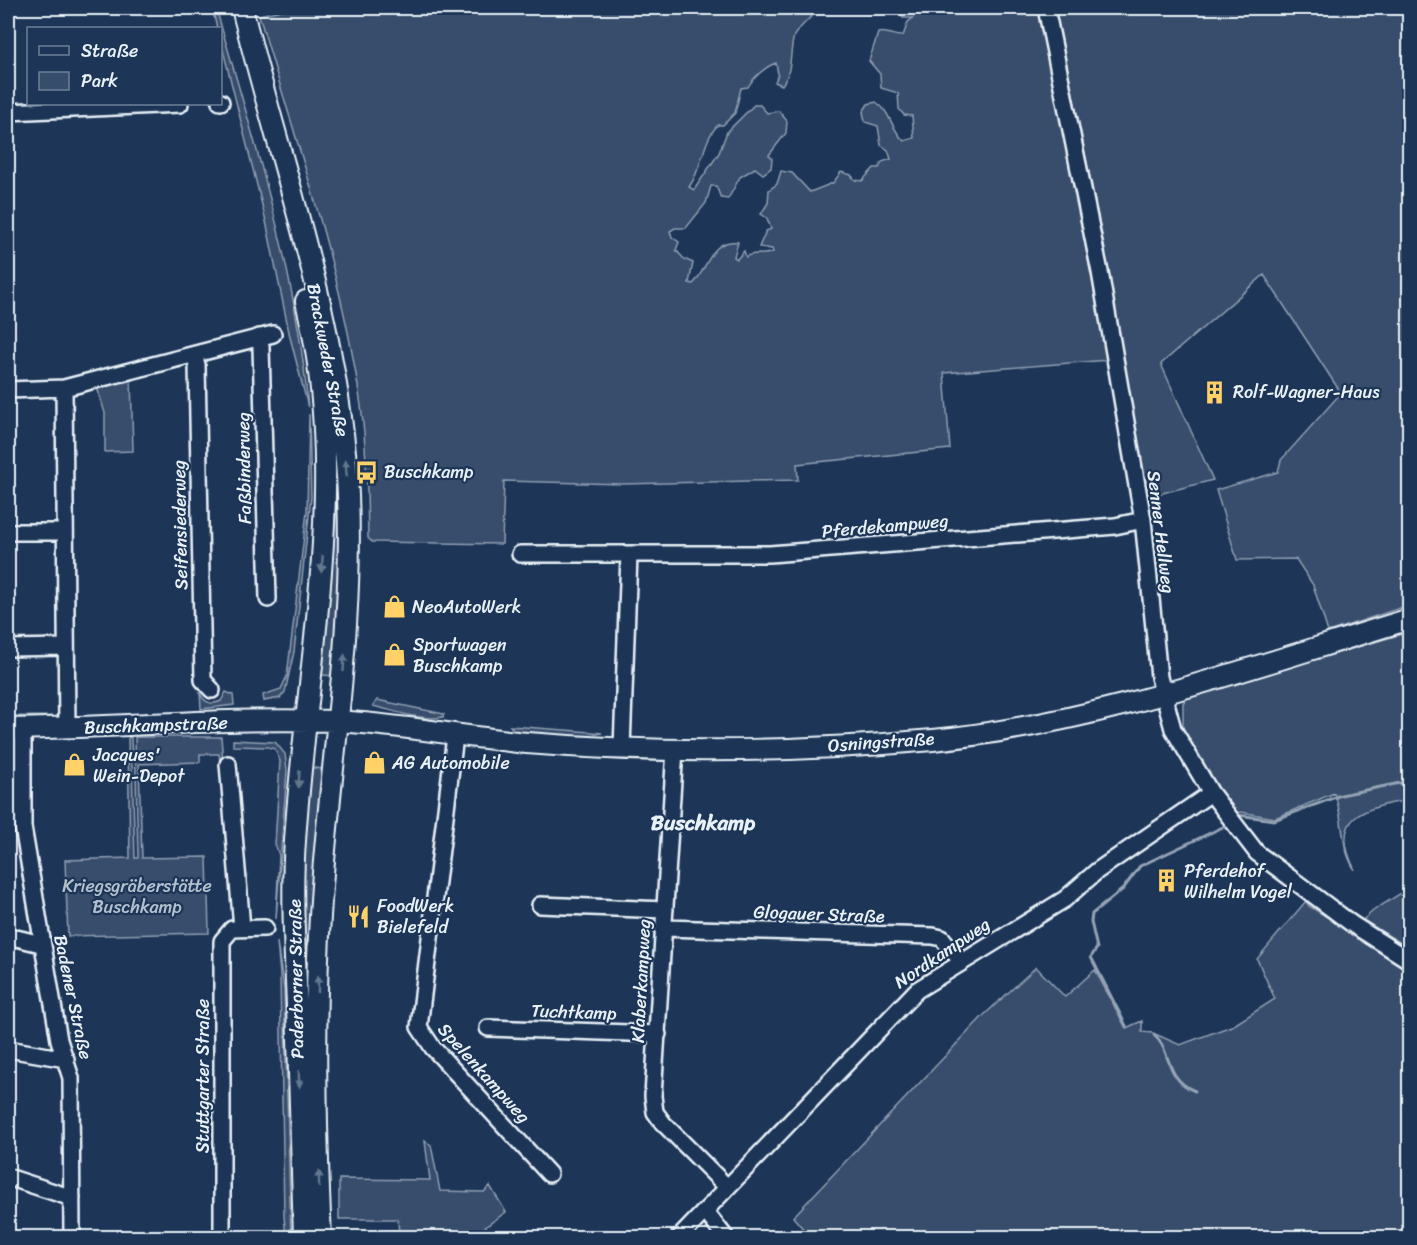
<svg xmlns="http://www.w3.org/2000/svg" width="1417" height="1245" font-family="Sriracha,sans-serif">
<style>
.green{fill:#374d6c;stroke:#909fb2;stroke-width:1.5}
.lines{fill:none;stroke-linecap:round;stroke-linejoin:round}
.stream{stroke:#95a4b5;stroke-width:3}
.minor-casing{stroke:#e8f1f8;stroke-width:20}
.major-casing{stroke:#e8f1f8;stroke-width:24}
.minor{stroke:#1d3557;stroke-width:15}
.major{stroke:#1d3557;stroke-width:20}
.oneway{fill:#64778f}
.labels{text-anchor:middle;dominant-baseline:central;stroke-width:4.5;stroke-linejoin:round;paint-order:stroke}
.street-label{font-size:18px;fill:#e8f1f8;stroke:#1d3557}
.poi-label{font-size:18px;fill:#e8f1f8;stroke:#1d3557;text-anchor:start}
.park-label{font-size:18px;fill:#b3c0ce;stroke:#1d3557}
.quarter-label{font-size:21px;font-weight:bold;fill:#e8f1f8;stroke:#1d3557}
</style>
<rect width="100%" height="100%" fill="#1d3557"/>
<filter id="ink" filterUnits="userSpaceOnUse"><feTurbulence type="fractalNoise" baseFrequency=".0167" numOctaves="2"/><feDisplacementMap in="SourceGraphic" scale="12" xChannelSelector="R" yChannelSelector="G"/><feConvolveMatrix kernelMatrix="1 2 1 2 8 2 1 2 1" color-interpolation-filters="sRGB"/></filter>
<g filter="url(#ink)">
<path class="green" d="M 212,8 L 216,8 C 253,138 297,271 308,407 L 290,337 L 266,221 L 221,42 L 220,28 L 217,28 Z
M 290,8 L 819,8 C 814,15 796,30 794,36 C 789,52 793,71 782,85 L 775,82 L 778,74 L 776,63 C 766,66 753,78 748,87 L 741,88 L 735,113 L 723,125 L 718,125 C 702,141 704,165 689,187 L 694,190 L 719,153 L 727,132 L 754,105 L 760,105 L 767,113 L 779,111 L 787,121 L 786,133 L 769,155 L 772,159 L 771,168 L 763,174 L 755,168 L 740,177 L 728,199 L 721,198 L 716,186 L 711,186 L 706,203 L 686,228 L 675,228 L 670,231 L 672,237 L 679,242 L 676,250 L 684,259 L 693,263 L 689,283 L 693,284 C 708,269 710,238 738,242 L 734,257 L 737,259 L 744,251 L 746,257 C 754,251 762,257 773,252 L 772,249 L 759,247 L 766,231 L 771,229 L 767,218 L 761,214 L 768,203 L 769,190 L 777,184 L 781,171 L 792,173 L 810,192 L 833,183 L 841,172 L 851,175 L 855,180 L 862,181 L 874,168 L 879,168 L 882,162 L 891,159 L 888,150 L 881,145 L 878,126 L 865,122 L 863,112 L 868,104 L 876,102 C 891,112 891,129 904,141 L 914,138 L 912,116 L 904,115 L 899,109 L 898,93 L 881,88 L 880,74 L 869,61 L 878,33 C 887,30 893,37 903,36 L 908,22 L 913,18 L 903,18 L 898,8 L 1038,8 L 1108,360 L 944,373 L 950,449 L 797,464 L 798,480 L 623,484 L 504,481 L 502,544 L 372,542 L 368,538 C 367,494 367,450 361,406 C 342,272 297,145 259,15 Z
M 1055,8 L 1409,8 L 1409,605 L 1328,632 L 1313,585 L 1296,559 L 1237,560 L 1216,490 L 1278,472 L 1281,460 L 1341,393 L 1264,275 L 1161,364 L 1213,480 L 1147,497 L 1102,236 Z
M 320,336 L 340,474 L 338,676 L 321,675 L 331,578 L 333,499 Z
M 131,378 L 133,451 L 105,452 L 105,413 L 97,387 Z
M 309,414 L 311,497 L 294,652 L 285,692 L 280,698 L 264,701 L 263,695 L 281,689 L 287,676 L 307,511 Z
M 1409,632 L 1409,800 C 1364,808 1328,816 1355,870 C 1339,846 1345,819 1334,793 L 1275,818 L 1241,812 L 1234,814 L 1183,730 L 1183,703 L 1188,697 Z
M 200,692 C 203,702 211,706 221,701 L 226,692 L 233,695 L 234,705 L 201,709 Z
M 377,700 L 444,714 L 443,717 C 420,721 395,711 373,706 Z
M 510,726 L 592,732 L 602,733 L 591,735 L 590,739 L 516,733 Z
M 131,737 L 135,858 L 138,858 L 135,737 L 221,737 L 223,762 L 220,762 L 219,754 L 200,754 L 200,762 L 139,764 L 142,858 L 207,857 L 209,933 L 68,936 L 65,860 L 130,858 L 128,738 Z
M 233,740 L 275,742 L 285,754 L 287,770 L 276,919 L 279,855 L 275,844 L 280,761 L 275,749 L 268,747 L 233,746 Z
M 306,767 L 323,769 L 307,949 L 311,1120 L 301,937 Z
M 1409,888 L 1409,948 L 1363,920 L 1374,910 Z
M 1306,901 L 1309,906 L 1409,968 L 1409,1237 L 811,1238 L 793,1217 L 983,1016 L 1036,967 L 1065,997 L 1095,970 L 1126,1028 L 1142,1021 L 1142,1032 L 1153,1033 L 1180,1045 L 1234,1025 L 1275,999 L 1257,959 Z
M 277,942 L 284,990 L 291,1238 L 286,1237 L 284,1216 L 280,975 Z
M 425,1141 L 431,1145 L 440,1191 L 484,1192 L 490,1186 L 506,1212 L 471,1237 L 399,1237 L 398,1219 L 339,1219 L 339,1179 L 430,1180 Z"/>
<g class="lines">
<path class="stream" d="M 8,717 L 51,717
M 1238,815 L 1274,820 L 1341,795 L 1410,781
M 1126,1026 L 1091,957 L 1097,948 L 1091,922 L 1092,914 L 1123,889 L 1140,866 L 1225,826
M 1154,1035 C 1172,1050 1164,1079 1195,1091"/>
<defs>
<path id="minor" d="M 1046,8 L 1100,272 L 1143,520 L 1159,677 L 1173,729 L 1211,793 L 1257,853 L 1352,924 L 1410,961
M 220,102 L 221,102
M 8,112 L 180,104
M 259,337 L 261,347 L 268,599
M 194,355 L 197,365 L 203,680 L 212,690
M 64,388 L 67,728
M 8,390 L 64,388 L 273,334
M 8,532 L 64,532
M 520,554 L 770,554 L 1115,526 L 1143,520
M 8,648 L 65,647
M 23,729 L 23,827 L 59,1040 L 71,1078 L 72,1238
M 455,736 L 419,1027 L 433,1048 L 549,1174
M 622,748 L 629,555
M 675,749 L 653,1096 L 655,1112 L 663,1123 L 727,1187
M 228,764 L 242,928
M 540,905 L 665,910
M 665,928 L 933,936 L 942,938 L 961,961
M 8,936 L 41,944
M 488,1028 L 658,1034
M 8,1049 L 66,1059
M 8,1177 L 72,1198
M 705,1211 L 726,1238
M 222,1238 L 222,941 L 232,929 L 265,928
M 679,1238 L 917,990 L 1065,899 L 1097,871 L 1211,793"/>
<path id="major" d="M 242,8 C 280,162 336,316 347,476 C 355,602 336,726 325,850 C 313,978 315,1109 321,1238
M 8,729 C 117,728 226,717 335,721 C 399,724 463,737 527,743 C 661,754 799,752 933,740 C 1096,724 1253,666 1410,619
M 304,1238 C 302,1160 299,1083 297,1006 C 295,952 291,896 295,841 C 306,663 350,478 306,301"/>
</defs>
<use href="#minor" class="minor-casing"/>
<use href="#major" class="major-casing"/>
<use href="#minor" class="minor"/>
<use href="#major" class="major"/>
</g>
<defs><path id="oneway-solid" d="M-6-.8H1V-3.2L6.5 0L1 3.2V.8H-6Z" transform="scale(1.5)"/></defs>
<g class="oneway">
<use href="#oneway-solid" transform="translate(346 468) rotate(-95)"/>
<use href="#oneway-solid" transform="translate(322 564) rotate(95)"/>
<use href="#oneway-solid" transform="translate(344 663) rotate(-86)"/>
<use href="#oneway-solid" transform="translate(299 779) rotate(94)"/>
<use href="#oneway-solid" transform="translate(318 984) rotate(-90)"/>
<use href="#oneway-solid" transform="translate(299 1079) rotate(88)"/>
<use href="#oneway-solid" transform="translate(319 1179) rotate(-91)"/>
</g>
</g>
<defs>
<symbol id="building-bare" viewBox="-9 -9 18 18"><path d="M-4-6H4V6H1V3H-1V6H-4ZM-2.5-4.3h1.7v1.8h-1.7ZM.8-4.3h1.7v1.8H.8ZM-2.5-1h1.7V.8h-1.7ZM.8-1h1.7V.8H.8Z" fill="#ffd166" stroke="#1d3557" stroke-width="2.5" paint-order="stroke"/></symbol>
<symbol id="bus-bare" viewBox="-9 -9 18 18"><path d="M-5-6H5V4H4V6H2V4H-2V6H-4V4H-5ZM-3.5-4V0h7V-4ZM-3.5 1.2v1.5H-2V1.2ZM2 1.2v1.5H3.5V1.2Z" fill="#ffd166" stroke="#1d3557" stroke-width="2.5" paint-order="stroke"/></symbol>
<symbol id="shop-bare" viewBox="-9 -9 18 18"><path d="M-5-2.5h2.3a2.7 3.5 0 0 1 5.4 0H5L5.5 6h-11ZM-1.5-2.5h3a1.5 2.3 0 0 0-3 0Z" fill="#ffd166" stroke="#1d3557" stroke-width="2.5" paint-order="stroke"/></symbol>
<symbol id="restaurant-bare" viewBox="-9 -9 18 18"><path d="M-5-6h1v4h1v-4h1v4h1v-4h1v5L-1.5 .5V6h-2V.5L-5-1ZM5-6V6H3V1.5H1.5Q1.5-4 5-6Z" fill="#ffd166" stroke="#1d3557" stroke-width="2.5" paint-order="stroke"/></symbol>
</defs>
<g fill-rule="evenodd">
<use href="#building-bare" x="1198" y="376" width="33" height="33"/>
<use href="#bus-bare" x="350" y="456" width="33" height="33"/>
<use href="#shop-bare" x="378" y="590" width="33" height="33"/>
<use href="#shop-bare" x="378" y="638" width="33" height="33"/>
<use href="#shop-bare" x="358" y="746" width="33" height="33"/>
<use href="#shop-bare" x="58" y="748" width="33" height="33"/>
<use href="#building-bare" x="1150" y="864" width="33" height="33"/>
<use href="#restaurant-bare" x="342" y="900" width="33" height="33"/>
</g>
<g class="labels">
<g class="street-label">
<text transform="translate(328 360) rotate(79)">Brackweder Straße</text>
<text transform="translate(244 468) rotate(-91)">Faßbinderweg</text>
<text transform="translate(180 525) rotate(-91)">Seifensiederweg</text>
<text transform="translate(885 526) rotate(-5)">Pferdekampweg</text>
<text transform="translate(1161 532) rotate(83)">Senner Hellweg</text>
<text transform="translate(156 725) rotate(-2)">Buschkampstraße</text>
<text transform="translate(881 742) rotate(-4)">Osningstraße</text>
<text transform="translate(819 914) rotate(2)">Glogauer Straße</text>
<text transform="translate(942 953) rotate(-34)">Nordkampweg</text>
<text transform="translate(296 979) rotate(-91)">Paderborner Straße</text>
<text transform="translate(641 981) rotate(-87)">Klaberkampweg</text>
<text transform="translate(73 997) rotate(78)">Badener Straße</text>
<text transform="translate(574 1012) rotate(2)">Tuchtkamp</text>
<text transform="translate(484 1073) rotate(48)">Spelenkampweg</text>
<text transform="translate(203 1076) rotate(-90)">Stuttgarter Straße</text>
</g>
<g class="poi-label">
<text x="1233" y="392">Rolf-Wagner-Haus</text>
<text x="384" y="472">Buschkamp</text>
<text x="412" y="607">NeoAutoWerk</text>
<text x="413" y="645">Sportwagen<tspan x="413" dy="21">Buschkamp</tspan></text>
<text x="93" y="755">Jacques'<tspan x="93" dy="21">Wein-Depot</tspan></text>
<text x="392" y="763">AG Automobile</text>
<text x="1184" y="871">Pferdehof<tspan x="1184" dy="21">Wilhelm Vogel</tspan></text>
<text x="377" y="906">FoodWerk<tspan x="377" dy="21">Bielefeld</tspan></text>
</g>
<g class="park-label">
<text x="137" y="886">Kriegsgräberstätte<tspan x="137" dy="21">Buschkamp</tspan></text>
</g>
<g class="quarter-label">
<text x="703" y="823">Buschkamp</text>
</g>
</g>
<rect width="1417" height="1245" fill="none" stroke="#1d3557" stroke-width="30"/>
<rect x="15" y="15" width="1387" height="1215" fill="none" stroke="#e8f1f8" stroke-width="2" filter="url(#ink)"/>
<rect x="27" y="27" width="195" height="78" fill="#1d3557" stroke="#6e8097" stroke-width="1.5"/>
<rect x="39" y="46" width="30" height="9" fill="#1d3557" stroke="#6e8097" stroke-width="1.5"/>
<text x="81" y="57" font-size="18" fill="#e8f1f8">Straße</text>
<rect x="39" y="72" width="30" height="18" fill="#374d6c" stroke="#6e8097" stroke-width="1.5"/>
<text x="81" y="87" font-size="18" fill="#e8f1f8">Park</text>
</svg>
